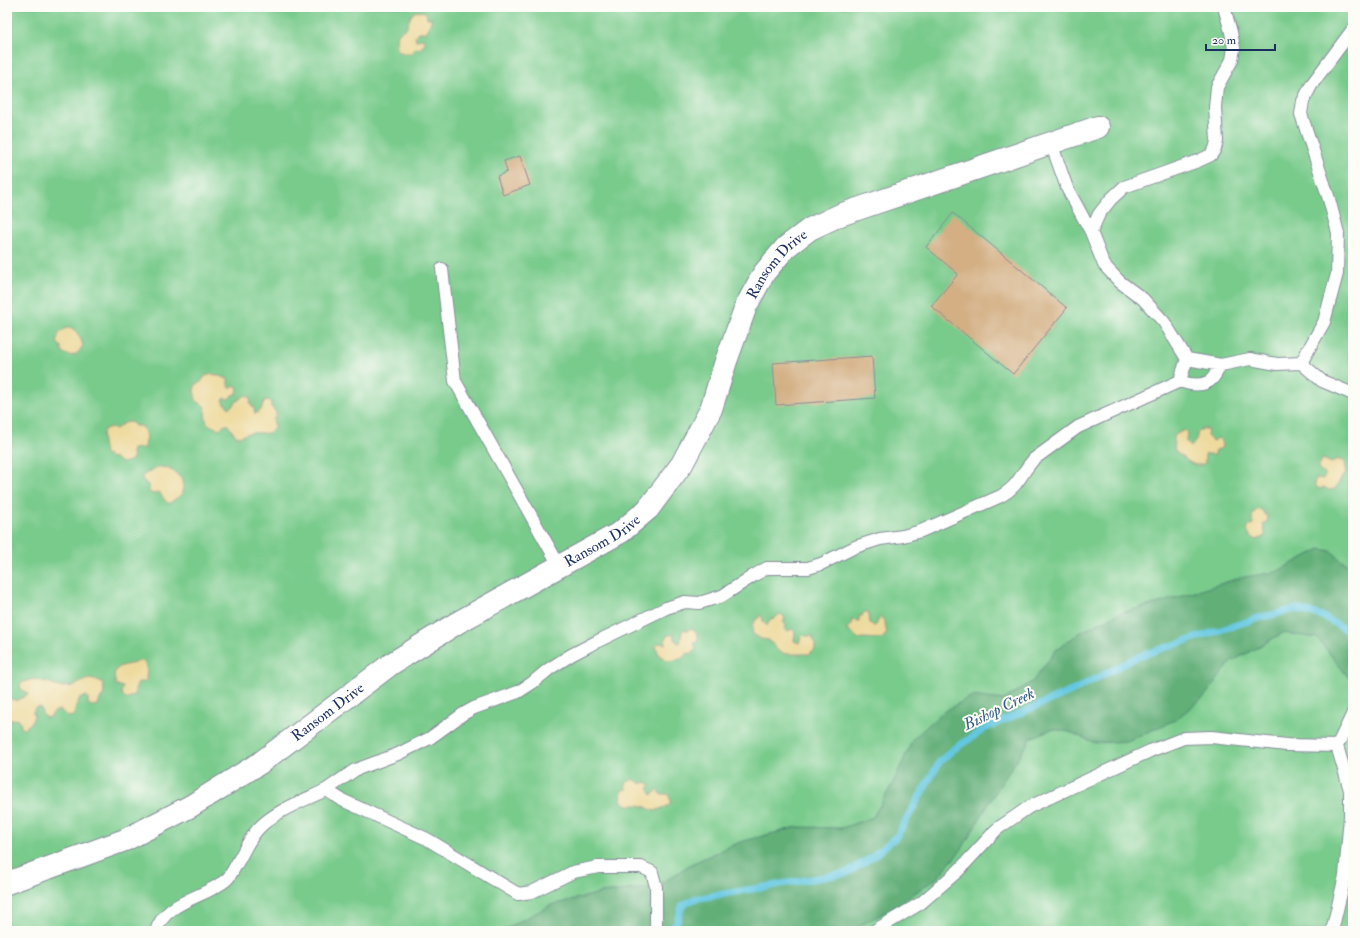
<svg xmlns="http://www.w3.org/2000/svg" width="1360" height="938" font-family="'IM FELL Double Pica',serif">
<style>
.green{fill:#79cb8c;stroke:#4a7d75}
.forest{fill:#62af78;stroke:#3e6f6b}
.sand{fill:#eeda9e;stroke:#84847e}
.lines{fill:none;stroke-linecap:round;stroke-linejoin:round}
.stream{stroke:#63c7e1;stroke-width:7}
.building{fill:#d3af83}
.service-casing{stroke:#868c98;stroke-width:14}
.minor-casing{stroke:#868c98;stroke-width:24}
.service{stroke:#fff;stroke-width:12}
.minor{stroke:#fff;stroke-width:22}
.labels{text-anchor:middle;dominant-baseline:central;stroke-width:4;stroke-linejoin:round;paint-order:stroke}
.street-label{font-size:15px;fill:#1b2f5e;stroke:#fdfcf7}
.water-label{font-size:16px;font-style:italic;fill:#315d85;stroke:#fdfcf7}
</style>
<rect width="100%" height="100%" fill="#fdfcf7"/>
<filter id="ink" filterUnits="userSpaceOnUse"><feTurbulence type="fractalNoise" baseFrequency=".025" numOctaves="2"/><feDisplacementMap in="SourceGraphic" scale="8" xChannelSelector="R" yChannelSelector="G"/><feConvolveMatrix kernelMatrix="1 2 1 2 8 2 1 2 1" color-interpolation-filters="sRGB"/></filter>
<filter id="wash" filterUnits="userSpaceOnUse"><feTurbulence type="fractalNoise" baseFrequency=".012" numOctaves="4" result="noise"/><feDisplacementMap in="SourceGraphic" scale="16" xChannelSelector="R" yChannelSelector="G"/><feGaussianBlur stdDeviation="0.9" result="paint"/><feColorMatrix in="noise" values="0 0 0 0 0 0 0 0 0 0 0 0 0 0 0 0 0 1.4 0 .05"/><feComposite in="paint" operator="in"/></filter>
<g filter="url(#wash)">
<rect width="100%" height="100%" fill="#f0ead2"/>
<path class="green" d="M 7,7 L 1353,7 L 1353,931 L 7,931 Z"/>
<path class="forest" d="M 1320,549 L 1331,551 L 1342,561 L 1353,567 L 1353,683 L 1317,638 L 1283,633 L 1231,662 L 1204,697 L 1175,720 L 1127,741 L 1095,743 L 1070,732 L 1052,729 L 1031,738 L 988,804 L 962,849 L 937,878 L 891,909 L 849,931 L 501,931 L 551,905 L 601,893 L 656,887 L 691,864 L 740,842 L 797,827 L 842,828 L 873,817 L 893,783 L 913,739 L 943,712 L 972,696 L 1004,700 L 1033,681 L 1056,650 L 1081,632 L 1120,613 L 1163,602 L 1239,578 L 1276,572 Z"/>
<path class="sand" d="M 417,11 L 426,12 L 427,18 L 432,18 L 427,32 L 418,32 L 415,38 L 416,40 L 423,39 L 425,43 L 420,49 L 414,48 L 412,54 L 403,53 L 398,51 C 396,44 395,34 402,30 C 406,28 405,30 407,26 C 410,20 410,13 417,11 Z
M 70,327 C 77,331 80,337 83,345 C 78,356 70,359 61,351 L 61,347 L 57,342 C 57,333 62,329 70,327 Z
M 213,374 L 228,379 L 228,385 L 230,388 L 235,386 L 238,387 L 237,394 L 232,395 L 229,399 L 224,398 L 222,400 L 229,408 C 235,404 239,398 246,395 L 251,399 L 250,403 L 254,408 L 255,414 L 261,410 L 264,401 L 267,400 L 271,402 L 271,407 L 276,412 L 276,418 L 273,419 L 275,426 C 270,438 261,431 251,433 C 247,433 243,436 238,437 L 234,434 L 228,425 L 225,425 L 219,429 C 203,424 206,420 205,407 L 196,400 L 194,390 L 196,384 L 201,382 L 205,376 Z
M 129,422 L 133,423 L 135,426 L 142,426 L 147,437 L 144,448 L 133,449 L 132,452 L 133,459 L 130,461 L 121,463 L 115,458 L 109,457 L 105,454 L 102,437 L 103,432 L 105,429 L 111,427 L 116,429 L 124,423 Z
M 1203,429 L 1208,429 L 1207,436 L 1212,441 L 1218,438 L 1221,440 L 1222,448 L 1216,450 L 1214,456 L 1211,454 L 1205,454 L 1205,463 C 1196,468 1190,463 1184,458 C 1181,455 1178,454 1175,452 C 1174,449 1174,441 1174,437 L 1175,435 L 1184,430 L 1187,433 L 1186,442 L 1191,447 L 1196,440 L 1198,431 Z
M 1322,459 L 1332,463 L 1337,459 L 1344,462 L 1346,474 L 1342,477 L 1335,489 L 1329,490 L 1324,487 L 1320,489 L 1315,486 L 1314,482 L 1317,478 L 1323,479 L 1325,475 L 1318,469 Z
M 157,467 C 170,466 187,477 182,492 C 181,497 174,499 170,503 L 167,503 L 159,492 L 153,494 L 149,492 L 149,486 L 142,479 L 142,476 Z
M 1256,510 L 1261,510 L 1267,516 L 1268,521 L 1264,523 C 1262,528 1266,531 1265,536 L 1257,540 L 1250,536 L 1247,530 L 1250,525 L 1253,524 C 1251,517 1252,516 1256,510 Z
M 864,612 L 868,612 L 869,615 L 868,618 L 870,623 L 874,626 L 876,625 L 880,617 C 886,620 885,628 887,633 L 882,639 L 863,638 L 857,639 L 853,633 L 847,631 L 848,627 L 852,624 L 851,620 L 859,621 L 859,616 L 862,616 Z
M 780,614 L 783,615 L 785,619 L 783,622 L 786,625 L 784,629 L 788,631 L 792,629 L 795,632 L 794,641 L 799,643 L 801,637 L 803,635 L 807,636 L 813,636 L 813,638 L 815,643 L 815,649 L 809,654 L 786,654 L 778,651 L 769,640 L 761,639 L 753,634 L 752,631 L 754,629 L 752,625 L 755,622 L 755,619 L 758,619 L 759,616 L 762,616 L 763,621 L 767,626 L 770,619 L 775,618 Z
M 690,628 C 695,629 699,635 698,640 L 694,642 L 696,649 L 692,653 L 686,654 L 681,659 L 668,661 L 659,655 L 656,646 L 659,643 L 665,644 L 666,636 L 673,634 L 674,638 L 677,642 L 680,643 L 682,631 L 685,629 L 688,631 Z
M 139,661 L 143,661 C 149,668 146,673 146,681 L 145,682 L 138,682 L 135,689 L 135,695 L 125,699 L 121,692 L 123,687 L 116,685 C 108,661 130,667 139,661 Z
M 33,679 L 48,682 L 59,687 L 74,686 L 83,681 L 90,679 L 99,681 L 103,683 L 104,691 L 103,696 L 101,697 L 98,705 L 92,706 L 88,704 L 88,698 L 87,696 L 79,699 L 74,714 L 71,717 L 67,716 L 60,710 C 52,711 52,717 47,718 L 42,714 L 41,708 L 39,707 L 35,708 L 33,712 L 34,716 L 31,723 L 24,729 L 22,729 L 19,719 L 10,720 L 7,721 L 7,700 L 10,700 L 12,699 L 17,701 L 28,694 L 27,693 L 23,691 L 20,687 L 21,683 Z
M 634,779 L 641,784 L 646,782 L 651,785 L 648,789 L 650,791 L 651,794 L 652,795 L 658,790 L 660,794 L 668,794 L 671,801 L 670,805 L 655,811 C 650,810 647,807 643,806 C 634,803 628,809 621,800 L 622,790 L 627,789 L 625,786 L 627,782 Z"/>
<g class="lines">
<path class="stream" d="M 1352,7 L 1353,8
M 669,931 L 677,922 L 682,906 L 694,899 L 847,873 L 872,857 L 897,836 L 940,761 L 954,749 L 986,728 L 1074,690 L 1139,656 L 1255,619 L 1296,609 L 1322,616 L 1353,634"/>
</g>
<g id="blocks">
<path class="building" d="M 520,156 L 530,185 L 503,195 L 497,176 L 507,172 L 504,161 Z
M 953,213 L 1067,308 L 1013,374 L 931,306 L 958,274 L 926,247 Z
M 872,356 L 875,398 L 776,405 L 773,363 Z"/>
</g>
</g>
<g filter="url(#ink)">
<use href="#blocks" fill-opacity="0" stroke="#868c98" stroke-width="1"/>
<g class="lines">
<defs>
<path id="service" d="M 1051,143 L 1067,188 L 1091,232 L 1104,265 L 1120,282 L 1143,299 L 1164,322 L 1187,359 L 1221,365 L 1250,359 L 1277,364 L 1301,363 L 1322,381 L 1353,394
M 1091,232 L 1099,214 L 1111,199 L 1124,187 L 1198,161 L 1211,155 L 1215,149 L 1217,141 L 1215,107 L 1217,87 L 1232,60 L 1234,48 L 1231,32 L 1224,7
M 442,269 L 455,381 L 560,567
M 1301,363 L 1324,322 L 1337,274 L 1338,233 L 1329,199 L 1301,114 L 1303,101 L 1312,84 L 1353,29
M 1180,381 L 1181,377 L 1187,359
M 326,790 L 355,770 L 398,754 L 430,738 L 463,714 L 474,708 L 518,692 L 532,683 L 549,669 L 571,655 L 596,642 L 666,608 L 685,602 L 699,603 L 722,596 L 753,576 L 767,568 L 808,568 L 821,564 L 855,547 L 880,539 L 903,536 L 921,531 L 1001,496 C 1019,486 1021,473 1034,459 L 1078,427 L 1180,381 C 1190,385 1204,387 1212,379 C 1215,376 1218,369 1221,365
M 156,931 C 165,901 204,898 226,880 C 230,877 233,870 236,865 C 243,853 249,839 258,829 C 274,811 305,800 326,790 L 342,800 L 427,839 L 518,894 L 532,892 L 573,872 L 598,867 L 641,867 L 652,872 L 656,887 L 656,931
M 874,931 L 921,903 L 959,870 L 997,829 L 1029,807 L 1150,751 L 1184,738 L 1211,737 L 1287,745 L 1337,746
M 1332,931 L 1345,876 L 1350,816 L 1350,790 L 1337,746 L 1353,713"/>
<g id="minor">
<path id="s1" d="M 7,883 L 125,840 L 191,806 L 260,763 L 391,664 L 457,623 L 621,532 L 648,509 L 682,464 L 711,409 L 726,361 L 746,306 L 764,273 L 786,247 L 810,229 L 840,215 L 1098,127"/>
</g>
</defs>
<use href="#service" class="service-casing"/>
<use href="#minor" class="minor-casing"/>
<use href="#service" class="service"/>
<use href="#minor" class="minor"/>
</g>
</g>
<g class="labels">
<g class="street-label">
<text stroke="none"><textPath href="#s1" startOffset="1026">Ransom Drive</textPath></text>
<text stroke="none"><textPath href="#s1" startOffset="690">Ransom Drive</textPath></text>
<text stroke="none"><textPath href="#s1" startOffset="366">Ransom Drive</textPath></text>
</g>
<g class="water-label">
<text transform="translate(999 709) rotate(-26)">Bishop Creek</text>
</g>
</g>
<rect width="1360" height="938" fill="none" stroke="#fdfcf7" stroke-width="24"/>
<path d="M1206 44v6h69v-6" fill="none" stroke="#1b2f5e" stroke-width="2"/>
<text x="1212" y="44" font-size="12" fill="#1b2f5e" stroke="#fdfcf7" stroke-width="3" paint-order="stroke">20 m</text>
</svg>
